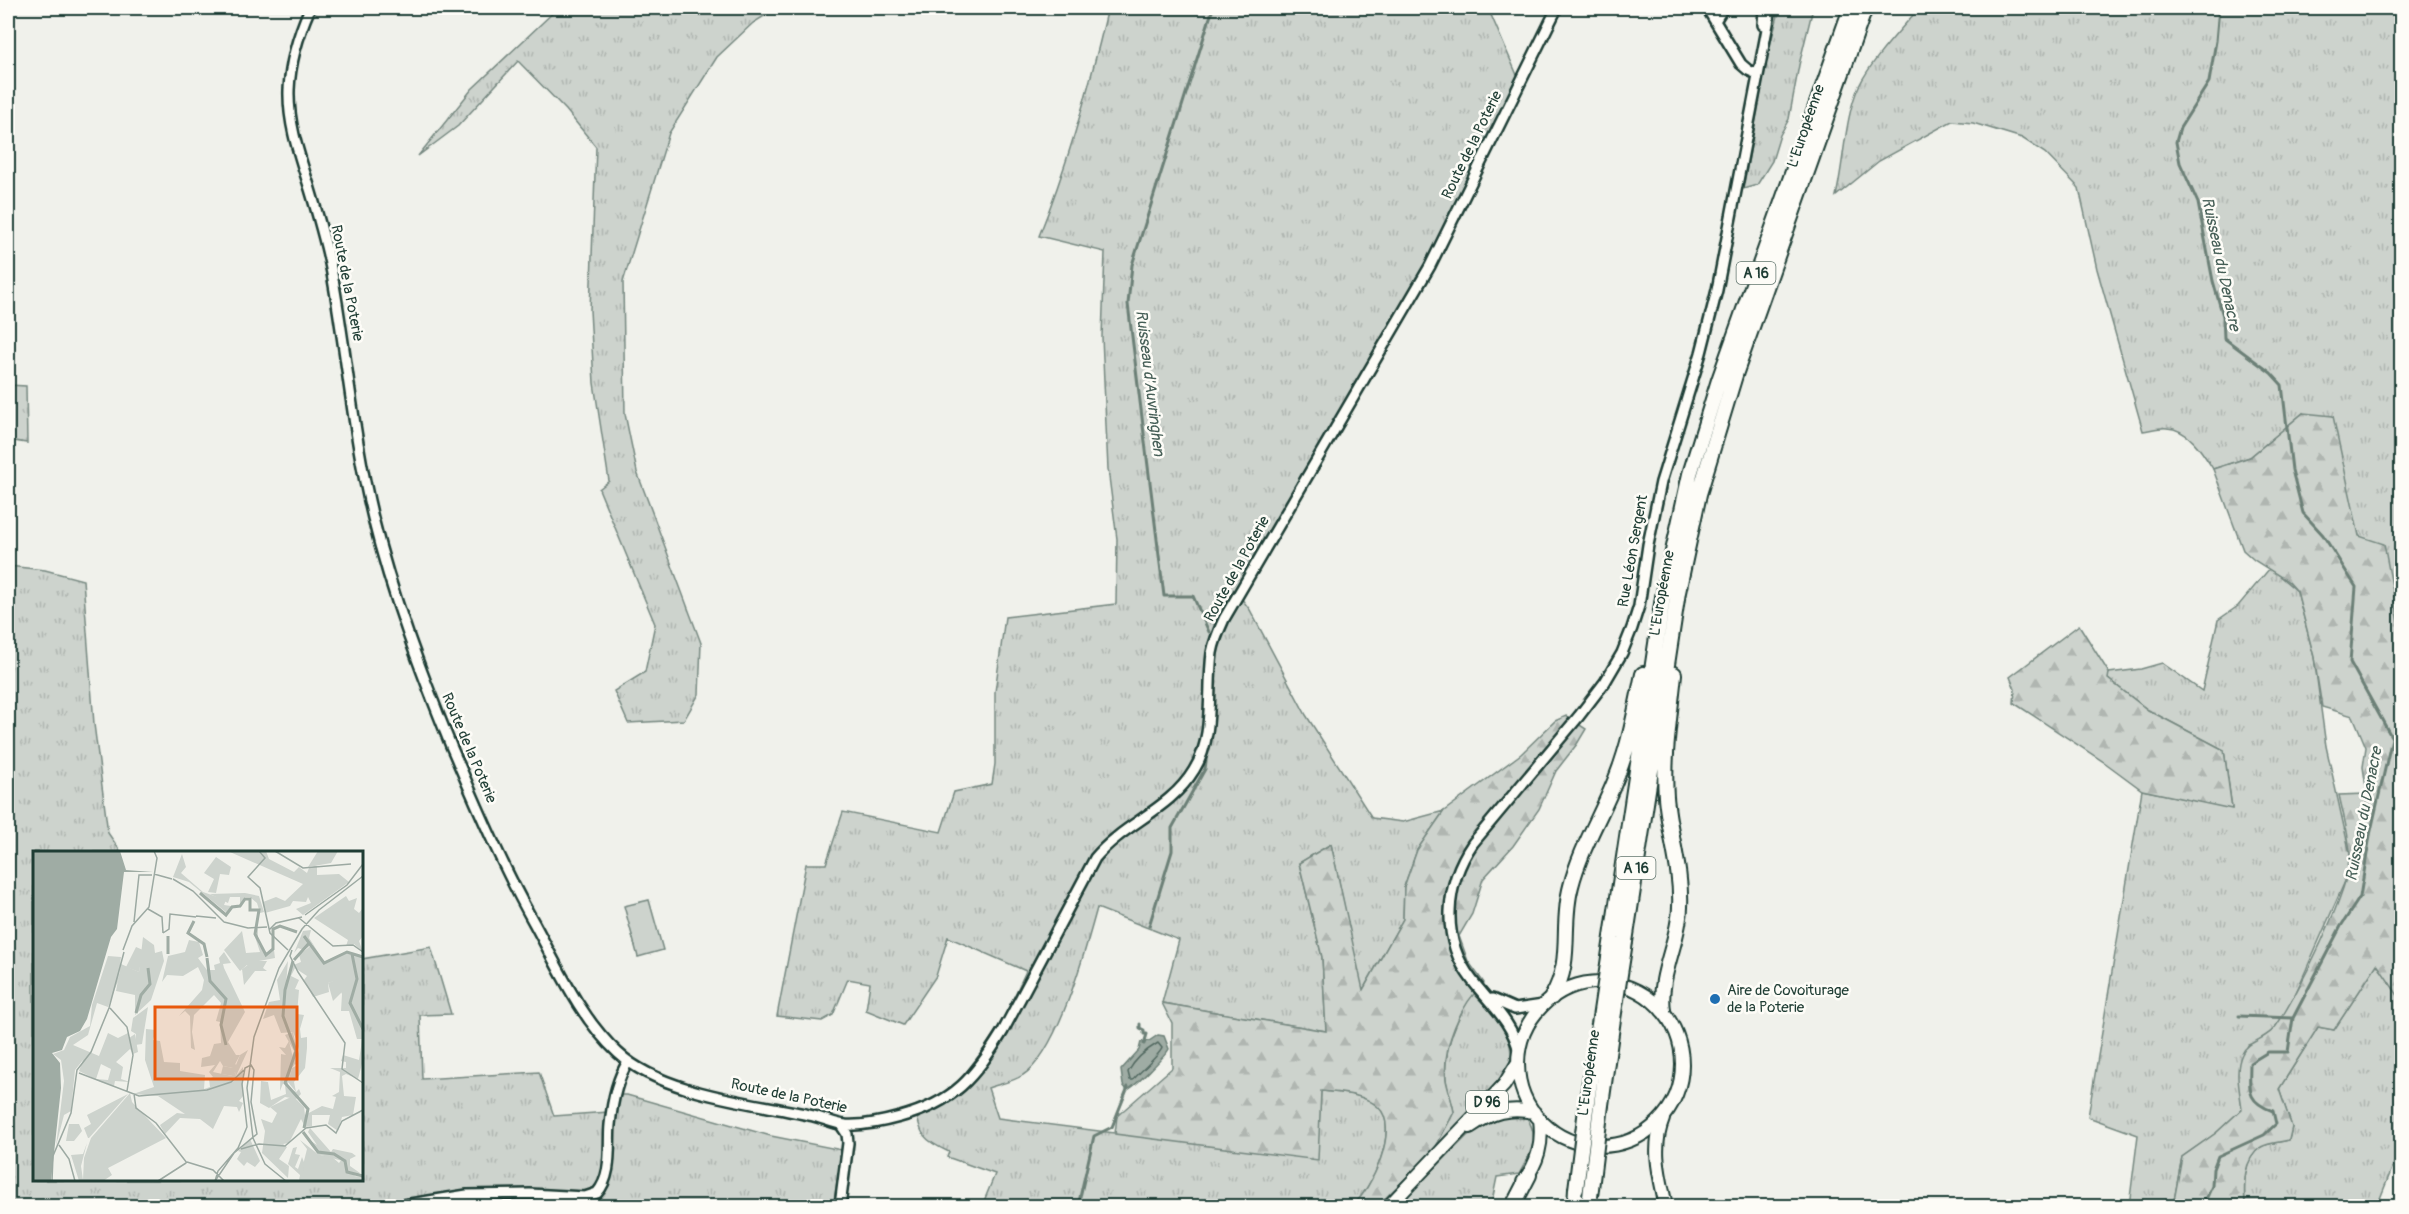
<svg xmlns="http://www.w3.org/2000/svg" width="2409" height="1214" font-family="Pangolin,sans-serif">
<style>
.grass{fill:url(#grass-tufts);stroke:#768880;stroke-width:1.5}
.forest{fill:url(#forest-firs);stroke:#768880;stroke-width:1.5}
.park{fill:#cdd3cd;stroke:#768880;stroke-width:1.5}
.water{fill:#9faca4;stroke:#6c8077;stroke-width:1.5}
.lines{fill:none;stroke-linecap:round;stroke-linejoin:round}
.shore{stroke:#526961;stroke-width:1.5}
.stream{stroke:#6c8077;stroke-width:3}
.minor-casing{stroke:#1f3d34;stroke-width:14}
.major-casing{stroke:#1f3d34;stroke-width:16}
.highway-casing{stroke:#1f3d34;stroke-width:18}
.minor{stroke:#fdfcf7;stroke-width:9}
.major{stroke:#fdfcf7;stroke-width:12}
.highway{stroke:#fdfcf7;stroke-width:14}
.highway-bridge-casing{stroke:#1f3d34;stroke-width:18;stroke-linecap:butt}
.highway-bridge{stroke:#fdfcf7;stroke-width:14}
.poi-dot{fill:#1f6fb2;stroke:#fdfcf7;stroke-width:2}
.labels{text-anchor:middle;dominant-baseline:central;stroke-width:5;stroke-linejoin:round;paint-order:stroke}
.shield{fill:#fdfcf7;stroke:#62766e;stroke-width:1.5}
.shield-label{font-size:14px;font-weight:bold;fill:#1f3d34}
.street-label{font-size:15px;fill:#1f3d34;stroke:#fdfcf7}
.poi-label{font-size:15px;fill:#1f3d34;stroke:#fdfcf7;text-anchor:start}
.water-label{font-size:16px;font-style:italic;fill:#455e56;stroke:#fdfcf7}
.inset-river{fill:none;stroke:#9faca4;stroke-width:3}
.inset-road{fill:none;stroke:#9ca9a2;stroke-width:1.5}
.view{fill:#e8590c;fill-opacity:0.15;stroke:#e8590c;stroke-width:3}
.inset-edge{fill:none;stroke:#1f3d34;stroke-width:3}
</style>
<defs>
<pattern id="grass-tufts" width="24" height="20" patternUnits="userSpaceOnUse" patternTransform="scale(1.5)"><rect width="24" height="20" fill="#cdd3cd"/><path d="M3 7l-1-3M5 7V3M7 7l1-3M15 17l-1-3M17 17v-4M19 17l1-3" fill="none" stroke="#b0b6b1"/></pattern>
<pattern id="forest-firs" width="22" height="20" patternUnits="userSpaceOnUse" patternTransform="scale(1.5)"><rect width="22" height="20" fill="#cdd3cd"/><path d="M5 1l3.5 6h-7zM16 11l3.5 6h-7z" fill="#b0b6b1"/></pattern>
</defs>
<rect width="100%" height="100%" fill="#f0f1eb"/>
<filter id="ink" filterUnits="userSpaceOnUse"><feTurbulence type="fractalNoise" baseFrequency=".0167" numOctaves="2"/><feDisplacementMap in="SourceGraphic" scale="12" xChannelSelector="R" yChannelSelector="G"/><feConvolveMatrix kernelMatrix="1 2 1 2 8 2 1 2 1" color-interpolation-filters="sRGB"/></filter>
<g filter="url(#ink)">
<path class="grass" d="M 558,8 L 777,8 L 753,23 L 717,57 L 669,133 L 623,282 L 625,414 L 637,472 L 701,643 L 699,694 L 684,720 L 628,723 L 614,691 L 645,672 L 655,624 L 599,489 L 609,481 L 594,383 L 590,310 L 596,147 L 566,110 L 518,61 L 458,126 L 418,156 L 472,89 Z
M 1108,8 L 1488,8 L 1520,82 L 1430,266 L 1241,598 L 1250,610 L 1306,715 L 1372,818 L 1403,822 L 1444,811 L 1417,850 L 1404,887 L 1403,919 L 1362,991 L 1331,844 L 1299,863 L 1322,957 L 1326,1031 L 1162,1003 L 1179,940 L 1097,908 C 1086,948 1058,1053 1023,1075 C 1013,1082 999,1084 988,1088 L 998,1118 L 1317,1159 L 1321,1091 C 1340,1093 1363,1093 1378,1106 C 1401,1127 1371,1191 1352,1206 L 982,1206 L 995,1174 L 947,1157 L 949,1152 C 921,1139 921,1135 915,1106 L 943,1097 L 960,1080 L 984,1049 L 1004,1018 L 1026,971 L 948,937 L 936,976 L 903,1025 L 866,1010 L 870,983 L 848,979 L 833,1015 L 822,1021 L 777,1016 L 806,864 L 826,864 L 843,812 L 941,832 L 954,792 L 992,784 L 995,764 L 995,692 L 1005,617 L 1116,604 L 1117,539 L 1108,469 L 1102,337 L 1105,252 L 1039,236 C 1069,162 1090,85 1108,8 Z
M 1780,8 L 1813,8 L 1799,65 L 1789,119 L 1780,135 L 1772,161 L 1757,185 L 1743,189 L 1768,53 Z
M 1919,8 L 2401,8 L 2401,633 L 2359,536 L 2346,485 L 2303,413 L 2250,457 L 2213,469 C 2203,453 2189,429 2167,428 C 2160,427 2151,430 2143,431 L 2097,269 L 2079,188 L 2045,153 L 2022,138 L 1973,123 L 1952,121 L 1879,161 L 1836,196 C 1844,162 1845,115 1859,86 C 1873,58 1900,31 1919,8 Z
M 8,385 L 26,386 L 27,443 L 8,440 Z
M 8,566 L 45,570 L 83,580 L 94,724 L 108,833 L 121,852 L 34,852 L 34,1180 L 362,1180 L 362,959 L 431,947 L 451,1014 L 420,1015 L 422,1079 L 539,1072 L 554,1116 L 609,1112 L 612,1095 L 627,1095 L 771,1136 L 842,1150 L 833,1206 L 8,1206 Z
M 2270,568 L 2297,591 L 2314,657 L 2326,746 L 2350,854 L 2346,879 L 2291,1004 L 2274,1030 L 2260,1040 L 2248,1045 L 2239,1067 L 2242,1109 L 2216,1133 L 2182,1157 L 2173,1206 L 2129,1206 L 2138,1135 L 2088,1117 L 2142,790 L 2232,808 L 2224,750 L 2148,710 L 2107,678 L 2109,673 L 2141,669 L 2162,663 L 2202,691 L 2218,620 L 2238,606 Z
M 2401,871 L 2401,936 C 2392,916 2398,892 2401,871 Z
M 2377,964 L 2402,1000 L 2401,1146 L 2377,1206 L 2245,1206 C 2244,1187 2242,1160 2261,1147 C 2268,1143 2281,1142 2289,1140 L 2292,1127 L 2279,1089 L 2318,1027 L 2334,1030 Z
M 1473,993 C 1490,1009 1516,1036 1510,1061 C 1509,1066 1506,1070 1504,1074 L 1433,1152 L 1454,1112 C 1452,1101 1447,1090 1446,1079 C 1443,1049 1457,1017 1473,993 Z
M 1506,1114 L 1526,1116 C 1541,1139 1531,1152 1519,1174 L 1497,1177 L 1491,1206 L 1397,1206 L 1467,1136 L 1486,1122 Z"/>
<path class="forest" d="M 2303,413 L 2333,416 L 2359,536 L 2384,544 L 2401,633 L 2402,871 L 2397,894 L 2396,922 L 2401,936 L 2401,1000 L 2377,964 L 2334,1030 L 2318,1027 L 2279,1089 L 2292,1127 L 2289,1140 C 2281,1142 2268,1143 2261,1147 C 2242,1160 2244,1187 2245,1206 L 2173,1206 L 2182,1157 L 2216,1133 L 2242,1109 C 2240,1092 2234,1070 2242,1054 C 2248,1040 2267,1040 2276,1026 C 2297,996 2351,889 2350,854 C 2349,835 2343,814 2339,795 L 2367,794 L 2363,767 L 2366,747 L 2353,716 L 2322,707 L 2314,657 L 2297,591 L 2289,582 L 2254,560 L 2243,550 L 2213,469 L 2250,457 Z
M 2079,625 L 2109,673 L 2108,679 L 2148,710 L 2224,750 L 2232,809 L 2142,790 L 2104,762 L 2014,703 L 2015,689 L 2010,677 Z
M 1566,716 L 1586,729 L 1577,744 L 1556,771 L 1539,809 L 1513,846 L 1483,879 L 1472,914 L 1459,936 L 1468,961 L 1484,983 C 1460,1005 1442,1047 1446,1080 C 1448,1090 1452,1101 1454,1112 L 1433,1152 L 1377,1206 L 1352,1206 C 1371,1191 1401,1127 1378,1107 C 1363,1093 1340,1093 1321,1091 L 1318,1160 L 1115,1134 L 1117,1116 L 1172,1068 L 1172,1023 L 1162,1003 L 1326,1031 L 1322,957 L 1299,863 L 1331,844 L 1363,990 L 1403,919 L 1404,887 L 1417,850 L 1444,811 L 1521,754 L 1555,721 Z"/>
<path class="park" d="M 649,900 L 663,950 L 638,957 L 624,906 Z"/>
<path class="water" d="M 1158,1035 L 1164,1036 L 1169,1049 C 1165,1056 1134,1088 1127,1090 L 1123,1085 L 1121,1070 L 1139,1050 L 1141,1042 L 1149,1041 Z"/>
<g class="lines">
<path class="shore" d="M 1158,1043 L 1162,1048 C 1159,1056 1141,1070 1133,1080 L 1130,1080 L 1128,1072 C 1135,1059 1146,1050 1158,1043 Z"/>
<path class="stream" d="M 1209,632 L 1193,596 L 1164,596 L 1128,304 L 1132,265 L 1213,8
M 1149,926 L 1172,851 L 1172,828 L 1205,769 L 1208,745
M 2239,1016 L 2293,1018
M 1140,1024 L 1140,1028 L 1144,1030 L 1144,1034 L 1147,1034 L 1144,1044
M 1078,1206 L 1094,1136 L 1112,1127 L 1128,1087
M 2203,1206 L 2212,1186 L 2213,1169 L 2218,1156 L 2264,1135 L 2276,1124 L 2273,1111 C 2245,1101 2250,1089 2250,1063 L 2268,1052 L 2288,1052 L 2293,1018 L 2341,926 L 2360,897 L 2370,835 L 2392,738 L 2350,662 L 2356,587 L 2323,535 L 2303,513 L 2292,470 L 2282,385 L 2271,373 L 2224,338 L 2223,316 L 2213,281 L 2198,203 L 2180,163 L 2176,142 L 2180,128 L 2209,82 L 2216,41 L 2219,8"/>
<defs>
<path id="minor" d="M 310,8 C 299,33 290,62 289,90 C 288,125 300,157 310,189 C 319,219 328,249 333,279 C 347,358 354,440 373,518 C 392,596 421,672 451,746 C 477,806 502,866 534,923 C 558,967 580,1018 618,1053 C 662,1094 751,1102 809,1115 C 821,1117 834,1124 846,1125 C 864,1126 882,1122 900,1117 C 955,1102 974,1078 1003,1031 L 1095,858 C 1124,823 1170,810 1194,770 C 1215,737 1207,691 1212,653 C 1214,641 1219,630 1224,619 L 1430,266 L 1557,8
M 1707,8 L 1741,64 L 1748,70 L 1757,74
M 1715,21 L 1723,8
M 1763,25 L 1764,8
M 1492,999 L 1515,1009 L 1543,1005
M 1519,1052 C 1512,1021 1490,1004 1472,980 C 1440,939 1445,884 1473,843 L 1579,716 L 1605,682 L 1622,653 L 1632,628 L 1639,606 L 1648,545 L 1661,482 L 1701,353 L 1717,290 L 1771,8
M 397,1206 L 467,1195 L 530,1194 L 585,1197 L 597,1193 C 613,1175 608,1146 610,1125 C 612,1104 616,1080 628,1062
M 840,1206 L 848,1143 L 847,1134 L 841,1125"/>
<path id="major" d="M1518 1064a82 82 0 1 1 164 0a82 82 0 1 1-164 0Z
M 1663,1119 C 1651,1149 1660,1177 1666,1206
M 1470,1127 C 1492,1112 1508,1107 1534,1112
M 1523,1182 C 1538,1163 1543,1144 1540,1119
M 1389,1206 L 1504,1085 L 1517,1064"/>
<path id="highway" d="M 1612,937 L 1663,597 L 1690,474 L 1719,380 L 1851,8
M 1625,942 L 1678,592 L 1699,494 L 1736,372 L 1865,8
M 1552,997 C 1574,960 1560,926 1571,886 C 1581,847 1603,813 1617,776 C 1630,743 1636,708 1643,674
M 1663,1010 C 1658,975 1679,942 1680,907 C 1682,870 1669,834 1666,797 C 1663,756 1670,715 1674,674
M 1587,1101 L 1600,1018
M 1601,1105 L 1613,1019
M 1513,1206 L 1529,1175
M 1575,1206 L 1576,1189"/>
</defs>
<use href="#minor" class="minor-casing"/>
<use href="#major" class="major-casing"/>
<use href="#highway" class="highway-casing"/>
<use href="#minor" class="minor"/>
<use href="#major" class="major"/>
<use href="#highway" class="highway"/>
<defs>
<path id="highway-bridge" d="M 1600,1018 L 1612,937
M 1613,1019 L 1625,942
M 1576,1189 L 1587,1101
M 1590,1197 L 1601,1105"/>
</defs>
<use href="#highway-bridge" class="highway-bridge-casing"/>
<use href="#highway-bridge" class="highway-bridge"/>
</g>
</g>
<circle class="poi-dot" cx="1715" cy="999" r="6"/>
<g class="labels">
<g class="shield">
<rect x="1736.5" y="262" width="39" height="22" rx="4.5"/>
<rect x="1616.5" y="857" width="39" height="22" rx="4.5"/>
<rect x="1466" y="1091" width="42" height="22" rx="4.5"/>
</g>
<g class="shield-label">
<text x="1756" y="273">A 16</text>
<text x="1636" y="868">A 16</text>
<text x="1487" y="1102">D 96</text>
</g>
<g class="street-label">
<text transform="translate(1806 126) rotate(-71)">L'Européenne</text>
<text transform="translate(1472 145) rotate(-64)">Route de la Poterie</text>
<text transform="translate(347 283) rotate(79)">Route de la Poterie</text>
<text transform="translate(1633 551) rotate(-80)">Rue Léon Sergent</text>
<text transform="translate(1237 569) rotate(-61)">Route de la Poterie</text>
<text transform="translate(1662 593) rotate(-80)">L'Européenne</text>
<text transform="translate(469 748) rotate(67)">Route de la Poterie</text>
<text transform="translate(1589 1073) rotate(-82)">L'Européenne</text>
<text transform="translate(789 1096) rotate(12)">Route de la Poterie</text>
</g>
<g class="poi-label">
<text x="1727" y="990">Aire de Covoiturage<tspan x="1727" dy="17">de la Poterie</tspan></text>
</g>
<g class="water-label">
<text transform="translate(2221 264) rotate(78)">Ruisseau du Denacre</text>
<text transform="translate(1150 383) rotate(83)">Ruisseau d'Auvringhen</text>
<text transform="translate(2364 814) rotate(-79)">Ruisseau du Denacre</text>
</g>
</g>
<g transform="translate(33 851)">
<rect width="330" height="330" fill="#f0f1eb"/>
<path d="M 233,0 L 236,8 L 261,21 L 266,16 L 274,22 L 276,17 L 284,14 L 284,24 L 306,23 L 316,31 L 270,64 L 263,58 L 278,52 L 275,46 L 273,51 L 260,50 L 257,55 L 232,62 L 230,51 L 243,46 L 252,50 L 270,33 L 197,1 ZM 285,0 L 305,0 L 298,12 L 275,16 ZM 149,3 L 153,16 L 148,22 L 170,41 L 193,49 L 191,54 L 198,55 L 194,62 L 156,31 L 140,26 ZM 183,6 L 198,16 L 196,24 L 187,23 L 183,42 L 175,41 L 181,28 L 171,22 ZM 313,45 L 316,50 L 324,47 L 321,58 L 326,62 L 330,57 L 330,85 L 326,90 L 330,101 L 321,93 L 313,95 L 315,89 L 281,67 ZM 110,86 L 121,94 L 122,102 L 129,100 L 131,110 L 118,149 L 102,164 L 102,144 L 83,140 L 88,113 L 106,121 ZM 156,89 L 166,91 L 170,104 L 165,107 L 174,119 L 182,119 L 181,114 L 187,112 L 186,107 L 191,101 L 198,112 L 190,113 L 191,117 L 212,161 L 195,191 L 203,204 L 207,204 L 200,217 L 190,215 L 187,210 L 180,221 L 199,225 L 202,221 L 203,225 L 210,216 L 210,245 L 206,250 L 210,252 L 206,261 L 204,256 L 191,255 L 180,278 L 167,268 L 147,267 L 132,283 L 127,274 L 144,262 L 152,263 L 125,245 L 100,243 L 121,236 L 112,209 L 113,178 L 123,179 L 120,189 L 127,190 L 131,211 L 147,212 L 147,220 L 172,224 L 171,238 L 177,236 L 176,228 L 180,226 L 176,221 L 182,214 L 168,216 L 169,207 L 177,205 L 181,193 L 188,192 L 187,171 L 183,170 L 188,152 L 181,144 L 161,164 L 159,181 L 162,199 L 158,197 L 157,165 L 152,160 L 146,165 L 169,139 L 171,129 L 165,116 L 150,125 L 134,124 L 129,131 L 135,105 L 152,101 ZM 280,93 L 291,111 L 314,100 L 330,106 L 330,209 L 325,228 L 313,223 L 309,225 L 311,245 L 323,246 L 320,264 L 309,266 L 305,280 L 295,273 L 297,264 L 279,264 L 279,275 L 272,276 L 268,268 L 256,292 L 250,293 L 254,296 L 246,308 L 256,315 L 255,327 L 229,302 L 232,280 L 228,268 L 239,272 L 244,262 L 237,256 L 260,245 L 271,256 L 272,264 L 289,255 L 300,258 L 303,246 L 299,245 L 306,241 L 307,221 L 297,217 L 313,217 L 313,211 L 308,210 L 310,204 L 326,209 L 328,196 L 329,188 L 324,188 L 316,160 L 308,160 L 309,143 L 302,130 L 295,132 L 296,141 L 280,146 L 271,129 L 274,125 L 262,117 L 258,125 L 266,129 L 262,138 L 266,139 L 264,163 L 271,164 L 267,178 L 268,187 L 274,186 L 274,197 L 272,217 L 261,231 L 263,241 L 255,231 L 259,217 L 267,213 L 263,211 L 266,199 L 263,188 L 260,181 L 248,182 L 241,164 L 230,168 L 236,151 L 247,149 L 244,129 L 255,110 L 252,145 L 258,115 L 268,111 L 266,104 ZM 75,105 L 88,106 L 85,130 L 75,156 L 64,152 L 55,184 L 40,194 L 66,205 L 75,182 L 85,187 L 95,182 L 96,187 L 102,183 L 105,201 L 100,203 L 97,198 L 83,211 L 90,216 L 88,228 L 97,231 L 82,230 L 81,235 L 68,231 L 46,220 L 50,209 L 42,219 L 38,260 L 31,264 L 23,295 L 31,230 L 28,209 L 20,203 L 31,199 L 37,186 L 57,175 L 59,154 ZM 68,213 L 78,218 L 75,229 L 63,228 ZM 226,110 L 234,110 L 230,117 L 234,120 L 222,120 L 211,134 L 209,118 L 215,114 L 226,117 ZM 256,190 L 260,207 L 247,240 L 248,203 L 253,204 L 246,196 L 252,197 ZM 97,242 L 99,251 L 133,287 L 75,317 L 79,324 L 70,330 L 46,330 L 38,304 L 50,303 L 54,292 L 48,315 L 50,329 L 51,307 L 58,287 ZM 95,243 L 56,287 L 55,287 L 51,277 L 58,273 L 54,264 ZM 217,288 L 227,310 L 222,316 L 214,311 L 211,315 L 204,308 L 208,301 L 205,300 ZM 267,289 L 286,304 L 298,305 L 306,312 L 309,308 L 298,301 L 300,298 L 319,302 L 323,305 L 317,308 L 317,315 L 327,322 L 321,325 L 330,326 L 330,330 L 266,330 L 274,298 Z" fill="#cdd3cd" fill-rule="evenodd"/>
<path d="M 212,42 L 226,45 L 231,61 L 227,62 L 224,52 L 217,46 L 212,46 L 207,54 L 207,46 L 197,46 L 195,52 L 177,43 ZM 225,77 L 225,92 L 232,102 L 241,99 L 242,107 L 226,110 L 226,117 L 218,120 L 214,114 L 207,120 L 191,99 L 209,80 L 213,102 L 227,101 L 221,83 ZM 278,79 L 276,87 L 280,93 L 271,99 L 265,97 L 261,102 L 270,80 ZM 308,127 L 308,142 L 300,150 L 295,132 ZM 260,181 L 268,217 L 262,213 L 259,217 L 254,236 L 263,241 L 266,238 L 268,243 L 263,248 L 252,246 L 236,257 L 227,252 L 228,230 L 235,231 L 238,249 L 253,243 L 251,225 L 261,200 L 252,184 ZM 215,199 L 203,225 L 202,221 L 200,225 L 188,223 L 190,215 L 200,217 L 199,207 L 203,214 L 207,204 ZM 277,277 L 298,301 L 313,311 L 288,304 L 283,312 L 285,304 L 278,290 L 284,294 L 275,281 ZM 264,296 L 262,303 L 267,304 L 262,316 L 265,318 L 269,306 L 272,314 L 266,330 L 267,324 L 255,313 L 260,297 Z" fill="#cdd3cd"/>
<path d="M 103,96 L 110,99 L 106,121 L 93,116 ZM 115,156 L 109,193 L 102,194 L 103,183 L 98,180 L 100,167 ZM 36,273 L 46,273 L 49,280 L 41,290 L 33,290 Z" fill="#cdd3cd"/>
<path d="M 0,0 L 87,0 L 93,19 L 120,21 L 91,21 L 84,78 L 78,86 L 54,168 L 47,180 L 34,186 L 29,199 L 19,202 L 27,212 L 28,237 L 18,330 L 0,330 Z" fill="#9faca4"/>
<path class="inset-river" d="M 167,42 L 193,64 L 199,56 L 207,55 L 212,48 L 217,48 L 217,59 L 226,59 L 222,83 L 233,104 L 240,98 L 240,78 L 247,75 L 264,81M 161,70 L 155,82 L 171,93 L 174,106M 135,85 L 135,103M 271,85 L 291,112 L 314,101 L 330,106M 319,103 L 324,128 L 317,152 L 330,178M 174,107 L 177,130 L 193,148 L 188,174 L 193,194M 261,109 L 277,91M 260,110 L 252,139 L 250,165 L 263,200 L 252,232 L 275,258 L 271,277M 103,162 L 108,144 L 117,133 L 115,117M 270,281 L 285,301 L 301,303 L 312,310 L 314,321 L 330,325"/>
<path class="inset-road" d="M 226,0 L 232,7 L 215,26 L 227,37 L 237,82 L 255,99M 242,0 L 270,17 L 318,13M 121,23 L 139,28M 140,28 L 160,40 L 191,71M 115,58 L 129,66 L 130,82M 272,64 L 314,34 L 330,13M 163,65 L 183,67M 266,67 L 300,95 L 320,94 L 330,101M 101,71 L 106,24 L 119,24M 191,71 L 215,77 L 234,76M 236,79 L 243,72 L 269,66M 130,82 L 136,78 L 137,63 L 163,66M 90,99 L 99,75 L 116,56 L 124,7 L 121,0M 259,99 L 257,105 L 265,121 L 312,192 L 309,218 L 330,232M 77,157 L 94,176 L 100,204 L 94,240M 218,214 L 221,219 L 218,251 L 224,283 L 201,302 L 182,330 L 185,320 L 205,297 L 214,276 L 209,233 L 212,217 ZM 46,222 L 106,245 L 174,239 L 198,231 L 211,219M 101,243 L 103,257 L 123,272 L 154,312M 26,294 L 36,308 L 42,330M 208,298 L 226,293 L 252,295 L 273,277 L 293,274 L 303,282 L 309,270 L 330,259M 154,311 L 180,319 L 191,330M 19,330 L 20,305 L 38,262 L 44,219 L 58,201 L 76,157 L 91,101M 125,330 L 153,312M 253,330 L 232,313 L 220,287 L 214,237 L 221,186 L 246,117 L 269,78 L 286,59 L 330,25"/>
<path class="view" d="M 122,156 L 264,156 L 264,228 L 122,228 Z"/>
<rect width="330" height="330" class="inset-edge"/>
</g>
<rect width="2409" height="1214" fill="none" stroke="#fdfcf7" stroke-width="30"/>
<rect x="15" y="15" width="2379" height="1184" fill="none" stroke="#1f3d34" stroke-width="2" filter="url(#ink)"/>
</svg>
